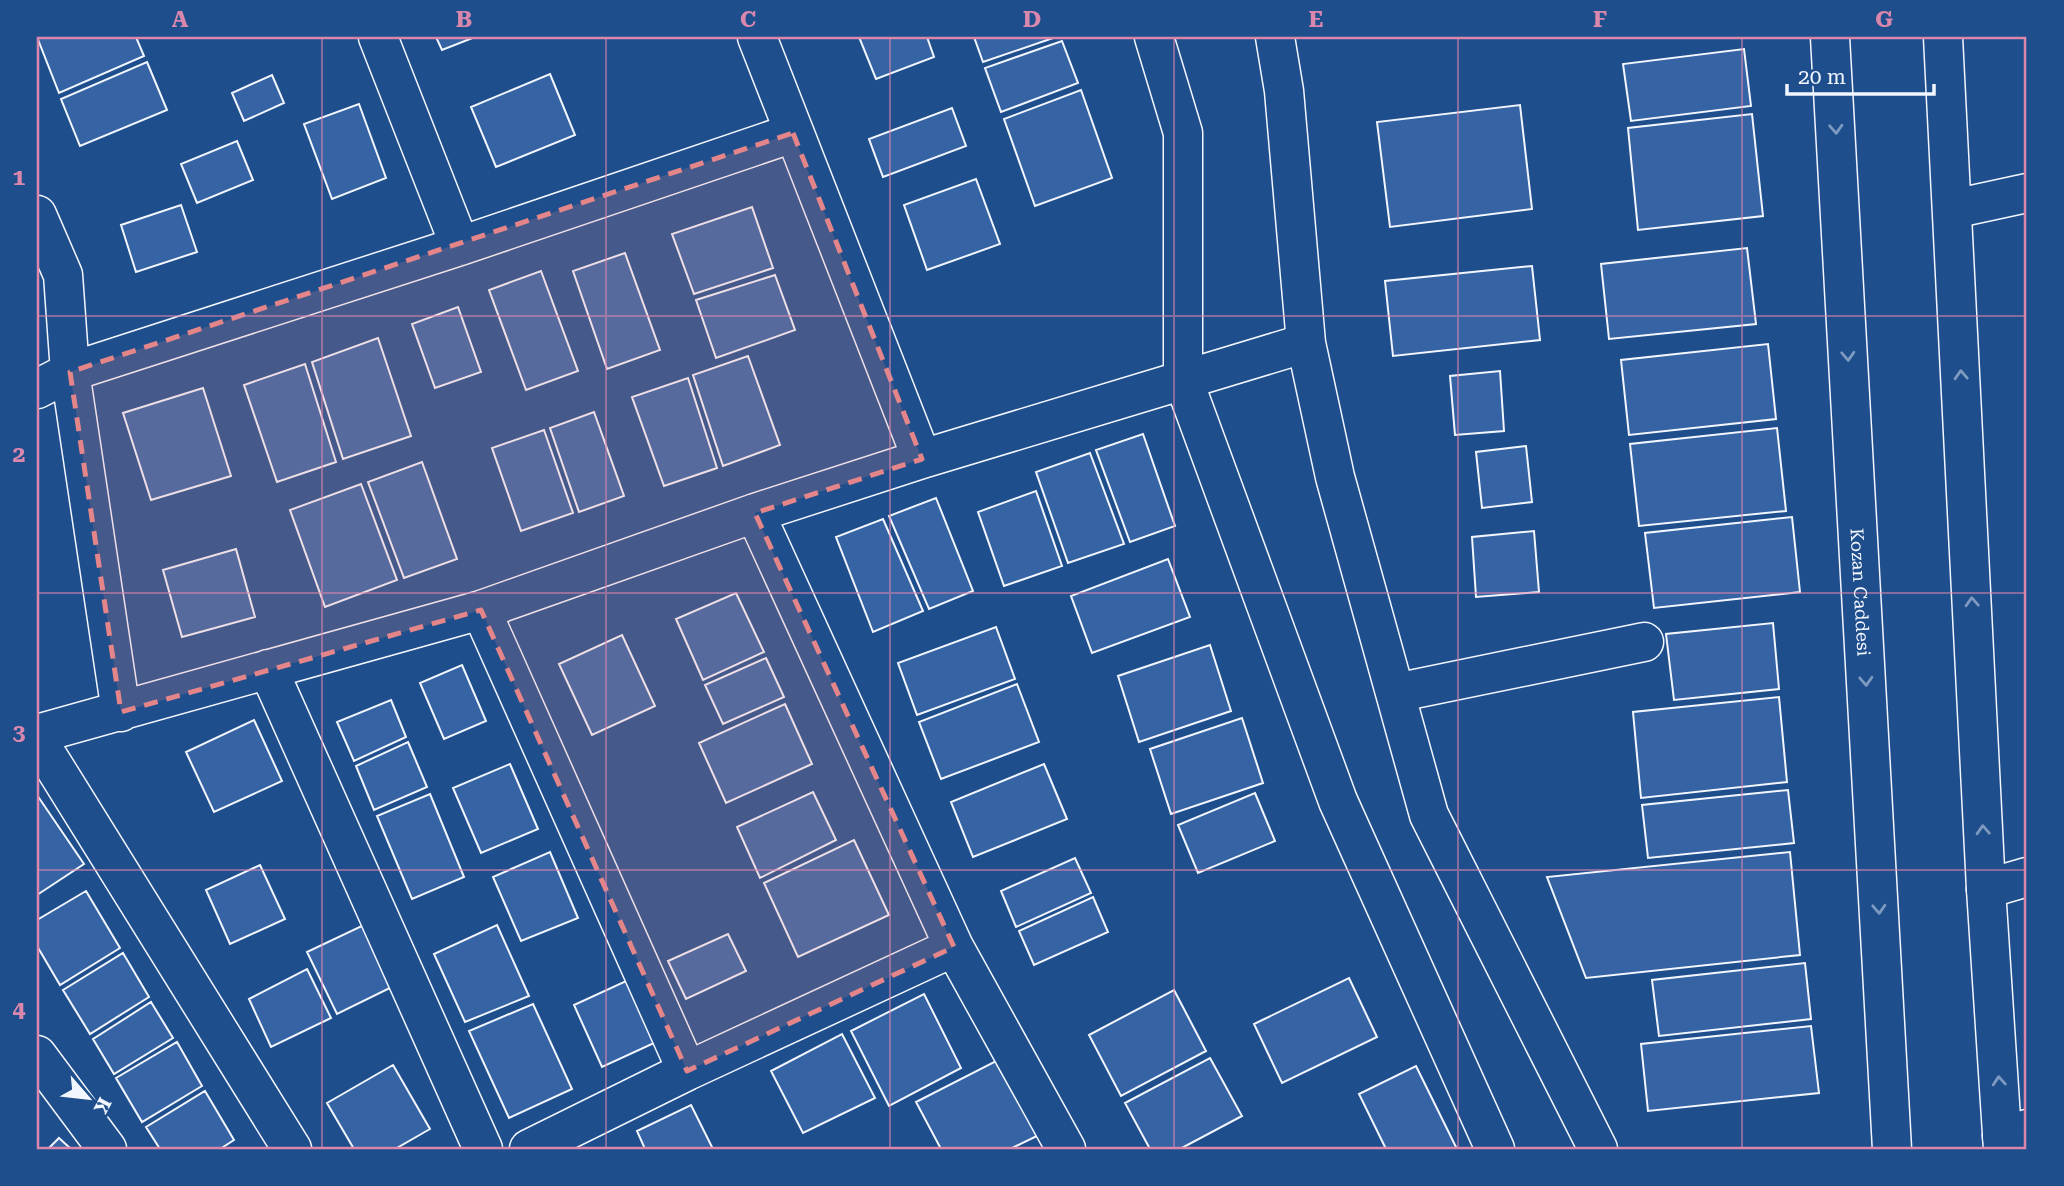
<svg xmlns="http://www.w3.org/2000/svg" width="2064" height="1186" font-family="'Roboto Serif',serif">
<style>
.building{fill:#3563a3;stroke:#f2f6ff;stroke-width:2}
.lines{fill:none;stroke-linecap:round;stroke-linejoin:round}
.minor-casing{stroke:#f2f6ff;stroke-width:41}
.trunk-casing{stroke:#f2f6ff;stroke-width:41}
.minor{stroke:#1f4e8c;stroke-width:38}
.trunk{stroke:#1f4e8c;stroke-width:38}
.oneway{stroke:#7e9ac0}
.marked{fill:#e38589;fill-opacity:0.2;stroke:#e38589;stroke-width:5;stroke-dasharray:14 9;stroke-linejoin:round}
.grid{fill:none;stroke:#da87ad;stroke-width:2;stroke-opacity:0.55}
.labels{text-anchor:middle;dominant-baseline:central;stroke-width:5;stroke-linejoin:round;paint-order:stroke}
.street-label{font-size:18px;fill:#f2f6ff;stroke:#1f4e8c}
.neatline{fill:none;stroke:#da87ad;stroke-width:2.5}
.grid-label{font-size:23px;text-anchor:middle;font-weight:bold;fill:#da87ad}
</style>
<rect width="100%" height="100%" fill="#1f4e8c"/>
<path class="building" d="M 37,37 L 136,37 L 144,56 L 59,93 Z
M 436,37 L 475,37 L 442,50 Z
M 859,37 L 927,37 L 934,57 L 876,79 Z
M 974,37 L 1056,37 L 983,62 Z
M 1062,41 L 1078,83 L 1001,112 L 985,68 Z
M 1744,49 L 1751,106 L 1631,121 L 1623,64 Z
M 147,62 L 167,110 L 80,146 L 61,99 Z
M 550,74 L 575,135 L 496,167 L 471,107 Z
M 272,75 L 284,103 L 244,121 L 232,93 Z
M 1081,90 L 1112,178 L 1035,206 L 1004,119 Z
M 359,104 L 386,178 L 332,199 L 304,124 Z
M 1520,105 L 1532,209 L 1390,227 L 1377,122 Z
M 952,108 L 966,146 L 883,177 L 869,139 Z
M 1752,114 L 1763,216 L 1638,230 L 1628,128 Z
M 237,141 L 253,180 L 197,203 L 181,164 Z
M 976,179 L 1000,244 L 927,270 L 904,205 Z
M 181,205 L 197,252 L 136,272 L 121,225 Z
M 752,207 L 773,268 L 694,294 L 672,234 Z
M 1747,248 L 1756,324 L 1609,339 L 1601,264 Z
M 625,253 L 660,350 L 607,369 L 573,271 Z
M 1532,266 L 1540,340 L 1393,356 L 1385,281 Z
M 541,271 L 578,371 L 526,390 L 489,290 Z
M 775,275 L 795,330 L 716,358 L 696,300 Z
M 458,307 L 481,372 L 435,388 L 412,324 Z
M 378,338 L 411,436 L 343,459 L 312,362 Z
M 1768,344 L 1776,419 L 1629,435 L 1621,360 Z
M 748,356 L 780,445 L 723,466 L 693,375 Z
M 305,364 L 336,462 L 277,482 L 244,385 Z
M 1500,371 L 1504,431 L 1455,435 L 1450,376 Z
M 688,378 L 717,468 L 664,486 L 632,397 Z
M 203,388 L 231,476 L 151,500 L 123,413 Z
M 594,412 L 624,496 L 579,512 L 550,428 Z
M 1777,428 L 1786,511 L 1639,526 L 1630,444 Z
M 544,430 L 573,513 L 521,531 L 492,448 Z
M 1143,434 L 1175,526 L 1130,542 L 1096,450 Z
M 1526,446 L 1532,502 L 1482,508 L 1476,452 Z
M 1090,453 L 1124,544 L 1068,563 L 1036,472 Z
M 422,462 L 457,559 L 404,578 L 368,482 Z
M 361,484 L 397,580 L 325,607 L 290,510 Z
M 1036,491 L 1062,566 L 1004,586 L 978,512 Z
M 936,498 L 973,591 L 929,609 L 889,516 Z
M 1792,517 L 1800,592 L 1654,608 L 1645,533 Z
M 883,519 L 923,611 L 873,632 L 836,537 Z
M 1534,531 L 1539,592 L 1476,597 L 1472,537 Z
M 236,549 L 255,617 L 182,637 L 163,570 Z
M 1168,559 L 1190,617 L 1092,653 L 1071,596 Z
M 736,593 L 764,652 L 703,680 L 676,619 Z
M 1773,623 L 1779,689 L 1674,700 L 1666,634 Z
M 996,627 L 1015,679 L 917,715 L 898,663 Z
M 622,635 L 655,706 L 592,735 L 559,664 Z
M 1210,645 L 1231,711 L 1139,742 L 1118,676 Z
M 766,658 L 784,697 L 723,724 L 705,685 Z
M 462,665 L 486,721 L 444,739 L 420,683 Z
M 1017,684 L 1039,742 L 941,779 L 919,722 Z
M 1779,697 L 1787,782 L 1641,798 L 1633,712 Z
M 391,700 L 406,737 L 354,761 L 337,722 Z
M 785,704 L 812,764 L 726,803 L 699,743 Z
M 1242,718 L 1263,783 L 1171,814 L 1150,749 Z
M 254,720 L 282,781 L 214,812 L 186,752 Z
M 408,742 L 427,787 L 374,810 L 356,766 Z
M 510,764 L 538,829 L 481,853 L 453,788 Z
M 1044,764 L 1067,819 L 973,857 L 951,802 Z
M 1788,790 L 1794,843 L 1648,858 L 1642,805 Z
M 813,792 L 836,840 L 760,878 L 737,827 Z
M 1255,793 L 1275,841 L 1198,873 L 1178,825 Z
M 430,794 L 464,877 L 412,899 L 377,816 Z
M 37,795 L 84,864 L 37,895 Z
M 854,840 L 889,915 L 798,957 L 764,883 Z
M 550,852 L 578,918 L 521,941 L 493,877 Z
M 1790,852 L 1800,955 L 1586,978 L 1547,877 Z
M 1075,858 L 1091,893 L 1016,927 L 1001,891 Z
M 260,865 L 285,919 L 230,944 L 206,890 Z
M 86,891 L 120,948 L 60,985 L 37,946 L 37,920 Z
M 1093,897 L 1108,932 L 1034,965 L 1019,931 Z
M 368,923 L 398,984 L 337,1014 L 307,952 Z
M 497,925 L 529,996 L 465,1022 L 434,954 Z
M 728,934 L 746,971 L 686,999 L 668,961 Z
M 123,953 L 149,997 L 90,1034 L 63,990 Z
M 1805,963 L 1811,1019 L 1659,1036 L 1652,980 Z
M 307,969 L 331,1018 L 271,1047 L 249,999 Z
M 637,976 L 665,1038 L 602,1067 L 574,1005 Z
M 1349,978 L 1377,1037 L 1282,1083 L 1254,1024 Z
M 1174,990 L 1206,1051 L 1121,1096 L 1089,1035 Z
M 924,994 L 961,1068 L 889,1106 L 851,1031 Z
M 151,1002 L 173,1038 L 114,1074 L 93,1039 Z
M 533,1004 L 572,1089 L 509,1118 L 469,1031 Z
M 1811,1026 L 1819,1093 L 1648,1111 L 1641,1044 Z
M 842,1034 L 875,1098 L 803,1133 L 771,1071 Z
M 177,1042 L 202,1086 L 142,1122 L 116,1078 Z
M 1210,1058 L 1242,1116 L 1180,1149 L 1150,1149 L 1125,1103 Z
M 1000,1059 L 1039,1135 L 1010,1149 L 941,1149 L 916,1102 Z
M 393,1065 L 430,1129 L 395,1149 L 354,1149 L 327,1103 Z
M 1416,1066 L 1457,1149 L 1386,1149 L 1359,1094 Z
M 205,1091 L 234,1140 L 220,1149 L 160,1149 L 146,1127 Z
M 691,1105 L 713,1149 L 645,1149 L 637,1131 Z
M 59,1138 L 71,1149 L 48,1149 Z"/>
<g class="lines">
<defs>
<path id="minor" d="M 378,37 L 460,246
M 757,37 L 922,459
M 1154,37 L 1183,133 L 1183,379 L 1338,801 L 1495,1149
M 1275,37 L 1284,91 L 1306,343 L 1335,477 L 1429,815 L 1598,1149
M 1953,209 L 2027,193
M 37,215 L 63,275 L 70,372 L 121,712
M 37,389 L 70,372 L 460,246 L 793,133
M 755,513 L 954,947 L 1066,1149
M 481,610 L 687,1071
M 268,669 L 483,1149
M 1395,693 L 1644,642
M 37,734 L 481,610 L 755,513 L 922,459 L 1306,343
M 37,739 L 292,1149
M 1986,889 L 2027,877
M 37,1055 L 107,1149
M 2002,1136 L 2027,1129
M 529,1149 L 687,1071 L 954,947"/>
<g id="trunk">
<path id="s1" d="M 1830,37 L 1892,1149"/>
<path d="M 1943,37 L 1986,889 L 2003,1149"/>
</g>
</defs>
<use href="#minor" class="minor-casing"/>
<use href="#trunk" class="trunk-casing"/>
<use href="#minor" class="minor"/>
<use href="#trunk" class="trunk"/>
</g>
<defs><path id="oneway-chevron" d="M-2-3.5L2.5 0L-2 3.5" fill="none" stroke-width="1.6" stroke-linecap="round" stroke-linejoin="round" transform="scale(1.75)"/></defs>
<g class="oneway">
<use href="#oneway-chevron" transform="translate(1836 129) rotate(87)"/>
<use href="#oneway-chevron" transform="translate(1848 356) rotate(87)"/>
<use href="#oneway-chevron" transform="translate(1961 375) rotate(-93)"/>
<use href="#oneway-chevron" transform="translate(1972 602) rotate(-93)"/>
<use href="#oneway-chevron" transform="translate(1866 681) rotate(87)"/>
<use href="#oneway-chevron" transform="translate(1983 830) rotate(-93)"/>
<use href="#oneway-chevron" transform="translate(1879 909) rotate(87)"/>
<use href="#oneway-chevron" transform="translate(1999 1081) rotate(-94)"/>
</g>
<path class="marked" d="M 793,133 L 922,459 L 755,513 L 954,947 L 687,1071 L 481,610 L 121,712 L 70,372 Z"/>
<path class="grid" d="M 322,37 L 322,1149M 606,37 L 606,1149M 890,37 L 890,1149M 1174,37 L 1174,1149M 1458,37 L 1458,1149M 1742,37 L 1742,1149M 37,316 L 2027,316M 37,593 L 2027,593M 37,870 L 2027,870"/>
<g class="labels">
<g class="street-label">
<text stroke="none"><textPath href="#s1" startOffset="556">Kozan Caddesi</textPath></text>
</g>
</g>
<rect width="2064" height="1186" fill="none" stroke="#1f4e8c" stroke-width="77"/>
<g transform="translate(88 1098) rotate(118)" stroke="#1f4e8c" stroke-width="5" paint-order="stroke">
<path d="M0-5L12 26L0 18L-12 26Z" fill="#f2f6ff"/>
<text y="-10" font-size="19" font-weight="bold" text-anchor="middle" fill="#f2f6ff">K</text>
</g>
<path d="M1787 84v10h147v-10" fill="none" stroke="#f2f6ff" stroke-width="3.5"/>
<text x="1798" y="84" font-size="21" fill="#f2f6ff" stroke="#1f4e8c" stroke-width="5" paint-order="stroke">20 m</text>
<rect x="38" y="38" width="1987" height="1110" class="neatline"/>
<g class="grid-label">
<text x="180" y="27">A</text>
<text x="464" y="27">B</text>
<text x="748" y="27">C</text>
<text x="1032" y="27">D</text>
<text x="1316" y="27">E</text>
<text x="1600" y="27">F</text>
<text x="1884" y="27">G</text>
<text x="19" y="185">1</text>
<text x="19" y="462">2</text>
<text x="19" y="740">3</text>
<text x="19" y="1017">4</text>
</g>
</svg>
